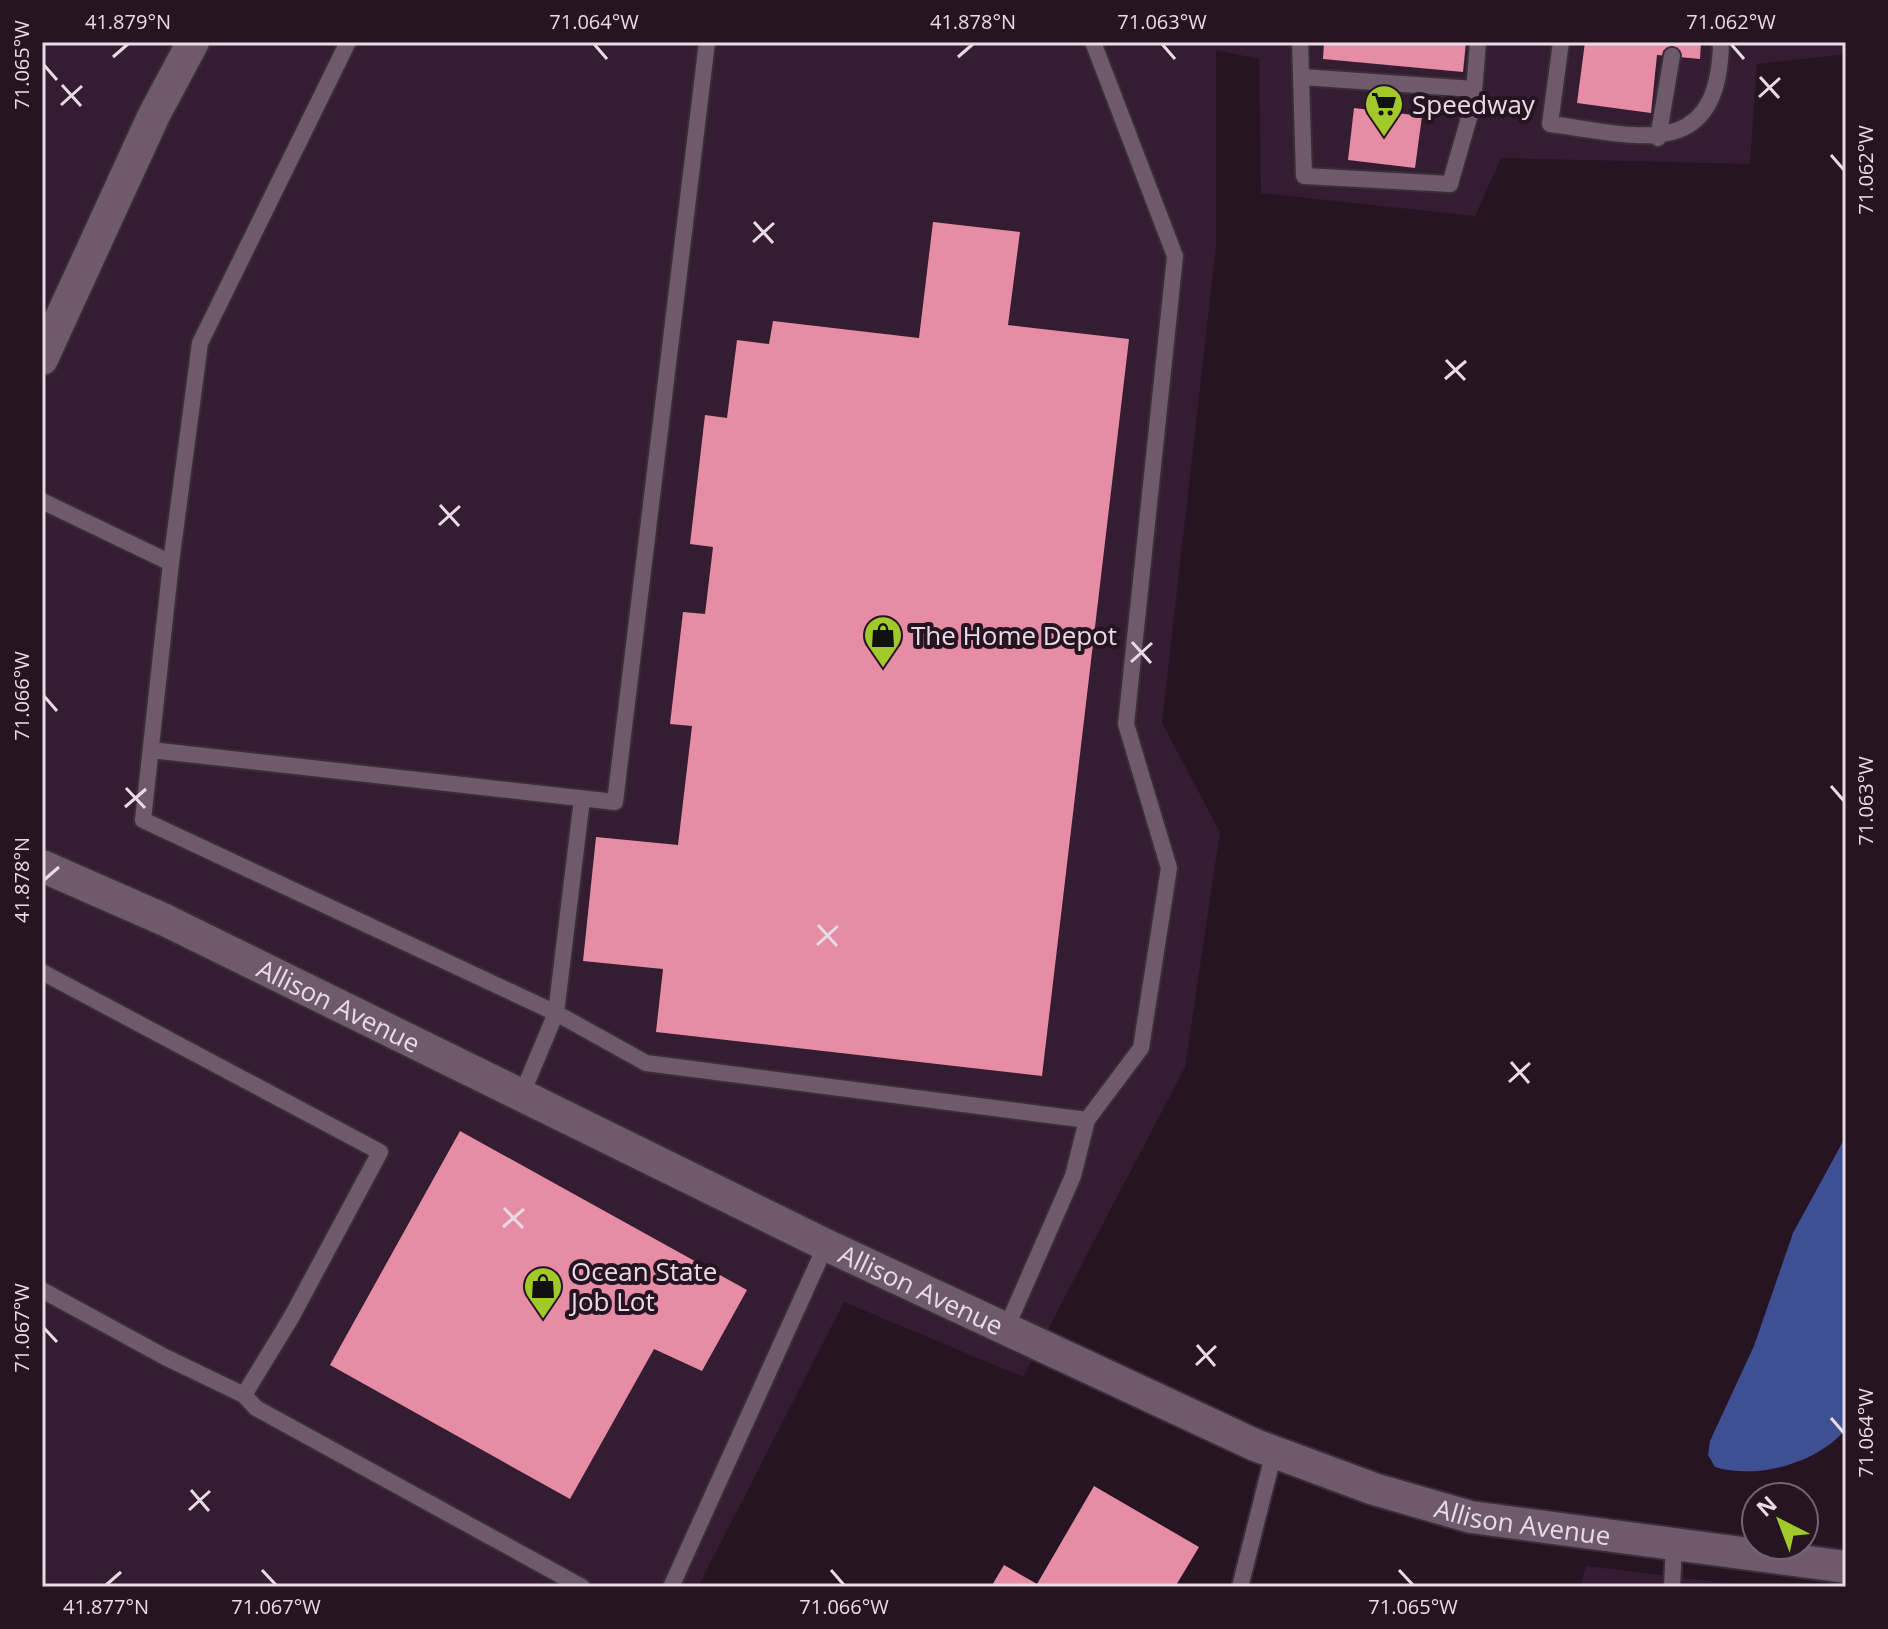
<svg xmlns="http://www.w3.org/2000/svg" width="1888" height="1629" font-family="'Open Sans',sans-serif">
<style>
.built{fill:#341d31}
.water{fill:#3f4f93}
.building{fill:#e68ca5}
.lines{fill:none;stroke-linecap:round;stroke-linejoin:round}
.service-casing{stroke:#3a2d37;stroke-width:20}
.minor-casing{stroke:#3a2d37;stroke-width:36}
.service{stroke:#6f5a6c;stroke-width:16}
.minor{stroke:#6f5a6c;stroke-width:32}
.ticks{fill:none;stroke:#e8dbe5;stroke-width:3}
.labels{text-anchor:middle;dominant-baseline:central;stroke-width:8;stroke-linejoin:round;paint-order:stroke}
.poi-label{font-size:26px;fill:#e8dbe5;stroke:#261423;text-anchor:start}
.street-label{font-size:26px;fill:#e8dbe5;stroke:#261423}
.neatline{fill:none;stroke:#e8dbe5;stroke-width:3}
.ticks-label{font-size:20px;text-anchor:middle;fill:#e8dbe5}
</style>
<rect width="100%" height="100%" fill="#261423"/>
<path class="built" d="M 42,42 L 1846,42 L 1846,54 L 1757,64 L 1750,164 L 1501,158 L 1475,216 L 1261,193 L 1259,59 L 1216,50 L 1216,246 L 1162,723 L 1220,832 L 1185,1067 L 1023,1377 L 844,1302 L 698,1587 L 42,1587 Z
M 1586,1566 L 1758,1587 L 1580,1587 Z"/>
<path class="water" d="M 1846,1136 L 1846,1429 C 1818,1463 1757,1480 1715,1467 L 1708,1455 L 1710,1441 L 1754,1346 L 1793,1233 Z"/>
<path class="building" d="M 1324,42 L 1466,42 L 1463,72 L 1323,59 Z
M 1585,42 L 1701,42 L 1700,59 L 1657,55 L 1651,113 L 1577,103 Z
M 1354,108 L 1422,116 L 1415,168 L 1348,160 Z
M 933,222 L 1020,232 L 1008,325 L 1129,339 L 1042,1076 L 656,1032 L 663,969 L 583,961 L 596,837 L 678,845 L 692,726 L 670,724 L 683,612 L 705,614 L 713,547 L 690,544 L 705,415 L 727,418 L 737,340 L 769,344 L 773,321 L 919,338 Z
M 460,1131 L 747,1290 L 702,1371 L 654,1349 L 570,1499 L 330,1365 Z
M 1094,1486 L 1199,1547 L 1175,1587 L 991,1587 L 1004,1565 L 1037,1584 Z"/>
<g class="lines">
<defs>
<path id="service" d="M 1300,42 L 1304,176 L 1450,184 L 1473,104 L 1478,42
M 1561,42 L 1550,124 C 1636,135 1719,165 1721,42
M 1302,77 L 1474,89
M 1658,138 L 1672,56
M 42,501 L 171,563 L 143,820 L 556,1013 L 646,1063 L 1087,1120
M 171,563 L 200,343 L 348,42
M 151,750 L 615,802 L 707,42
M 42,972 L 380,1152 L 292,1316 L 244,1395
M 522,1094 L 556,1013 L 582,799
M 42,1290 L 165,1357 L 244,1395 L 256,1408 L 582,1587
M 1005,1331 L 1073,1176 L 1087,1120 L 1141,1048 L 1169,868 L 1126,724 L 1175,256 L 1093,42
M 671,1587 L 826,1245
M 1240,1587 L 1274,1452
M 1672,1587 L 1674,1544"/>
<g id="minor">
<path d="M 42,359 L 154,115 L 193,42"/>
<path id="s1" d="M 42,866 L 165,920 L 826,1245 L 1255,1445 L 1374,1489 L 1471,1517 L 1846,1567"/>
</g>
</defs>
<use href="#service" class="service-casing"/>
<use href="#minor" class="minor-casing"/>
<use href="#service" class="service"/>
<use href="#minor" class="minor"/>
</g>
<path class="ticks" d="M 594,44 L 607,59M 1162,44 L 1175,59M 1731,44 L 1744,59M 113,57 L 128,44M 958,57 L 973,44M 44,65 L 57,80M 1760,77 L 1779,98M 62,85 L 81,106M 1759,97 L 1780,78M 61,105 L 82,86M 1831,155 L 1844,170M 754,222 L 773,243M 753,242 L 774,223M 1446,360 L 1465,380M 1445,379 L 1466,361M 440,505 L 459,526M 439,525 L 460,506M 1132,642 L 1151,663M 1131,662 L 1152,643M 44,696 L 57,711M 1831,786 L 1844,801M 126,788 L 145,808M 125,807 L 146,789M 44,880 L 59,867M 818,925 L 837,946M 817,945 L 838,926M 1511,1062 L 1529,1083M 1509,1082 L 1530,1063M 504,1208 L 523,1228M 503,1227 L 524,1209M 44,1328 L 57,1342M 1197,1345 L 1215,1366M 1196,1365 L 1216,1346M 1831,1418 L 1844,1433M 191,1490 L 209,1511M 189,1510 L 210,1491M 262,1570 L 276,1585M 831,1570 L 844,1585M 1399,1570 L 1413,1585M 106,1585 L 121,1572"/>
<defs>
<symbol id="supermarket-pin" viewBox="-11 -11 22 30"><path d="M0 17L-7.5 6A9.5 9.5 0 1 1 7.5 6Z" fill="#a1c92a" stroke="#261423"/><path d="M-6-5.5h2.5l.6 2H6L4.5 2H-2.5L-4.4-4H-6ZM-1.5 3.2a1.3 1.3 0 1 0 .1 0ZM3 3.2a1.3 1.3 0 1 0 .1 0Z" fill="#111"/></symbol>
<symbol id="shop-pin" viewBox="-11 -11 22 30"><path d="M0 17L-7.5 6A9.5 9.5 0 1 1 7.5 6Z" fill="#a1c92a" stroke="#261423"/><path d="M-5-2.5h2.3a2.7 3.5 0 0 1 5.4 0H5L5.5 6h-11ZM-1.5-2.5h3a1.5 2.3 0 0 0-3 0Z" fill="#111"/></symbol>
</defs>
<g fill-rule="evenodd">
<use href="#supermarket-pin" x="1362" y="82" width="44" height="60"/>
<use href="#shop-pin" x="861" y="613" width="44" height="60"/>
<use href="#shop-pin" x="521" y="1264" width="44" height="60"/>
</g>
<g class="labels">
<g class="poi-label">
<text x="1412" y="104">Speedway</text>
<text x="911" y="635">The Home Depot</text>
<text x="571" y="1271">Ocean State<tspan x="571" dy="30">Job Lot</tspan></text>
</g>
<g class="street-label">
<text stroke="none"><textPath href="#s1" startOffset="328">Allison Avenue</textPath></text>
<text stroke="none"><textPath href="#s1" startOffset="976">Allison Avenue</textPath></text>
<text stroke="none"><textPath href="#s1" startOffset="1624">Allison Avenue</textPath></text>
</g>
</g>
<rect width="1888" height="1629" fill="none" stroke="#261423" stroke-width="88"/>
<g transform="translate(1780 1521) rotate(318)"><circle r="38" fill="#261423" stroke="#746471" stroke-width="2"/>
<path d="M0-6L14 30L0 20L-14 30Z" fill="#a1c92a"/>
<text y="-12" font-size="22" font-weight="bold" text-anchor="middle" fill="#e8dbe5">N</text>
</g>
<rect x="44" y="44" width="1800" height="1541" class="neatline"/>
<g class="ticks-label">
<text x="128" y="29">41.879°N</text>
<text x="594" y="29">71.064°W</text>
<text x="973" y="29">41.878°N</text>
<text x="1162" y="29">71.063°W</text>
<text x="1731" y="29">71.062°W</text>
<text transform="translate(22 65) rotate(-90)" y="7">71.065°W</text>
<text transform="translate(1866 170) rotate(-90)" y="7">71.062°W</text>
<text transform="translate(22 696) rotate(-90)" y="7">71.066°W</text>
<text transform="translate(1866 801) rotate(-90)" y="7">71.063°W</text>
<text transform="translate(22 880) rotate(-90)" y="7">41.878°N</text>
<text transform="translate(22 1328) rotate(-90)" y="7">71.067°W</text>
<text transform="translate(1866 1433) rotate(-90)" y="7">71.064°W</text>
<text x="106" y="1614">41.877°N</text>
<text x="276" y="1614">71.067°W</text>
<text x="844" y="1614">71.066°W</text>
<text x="1413" y="1614">71.065°W</text>
</g>
</svg>
